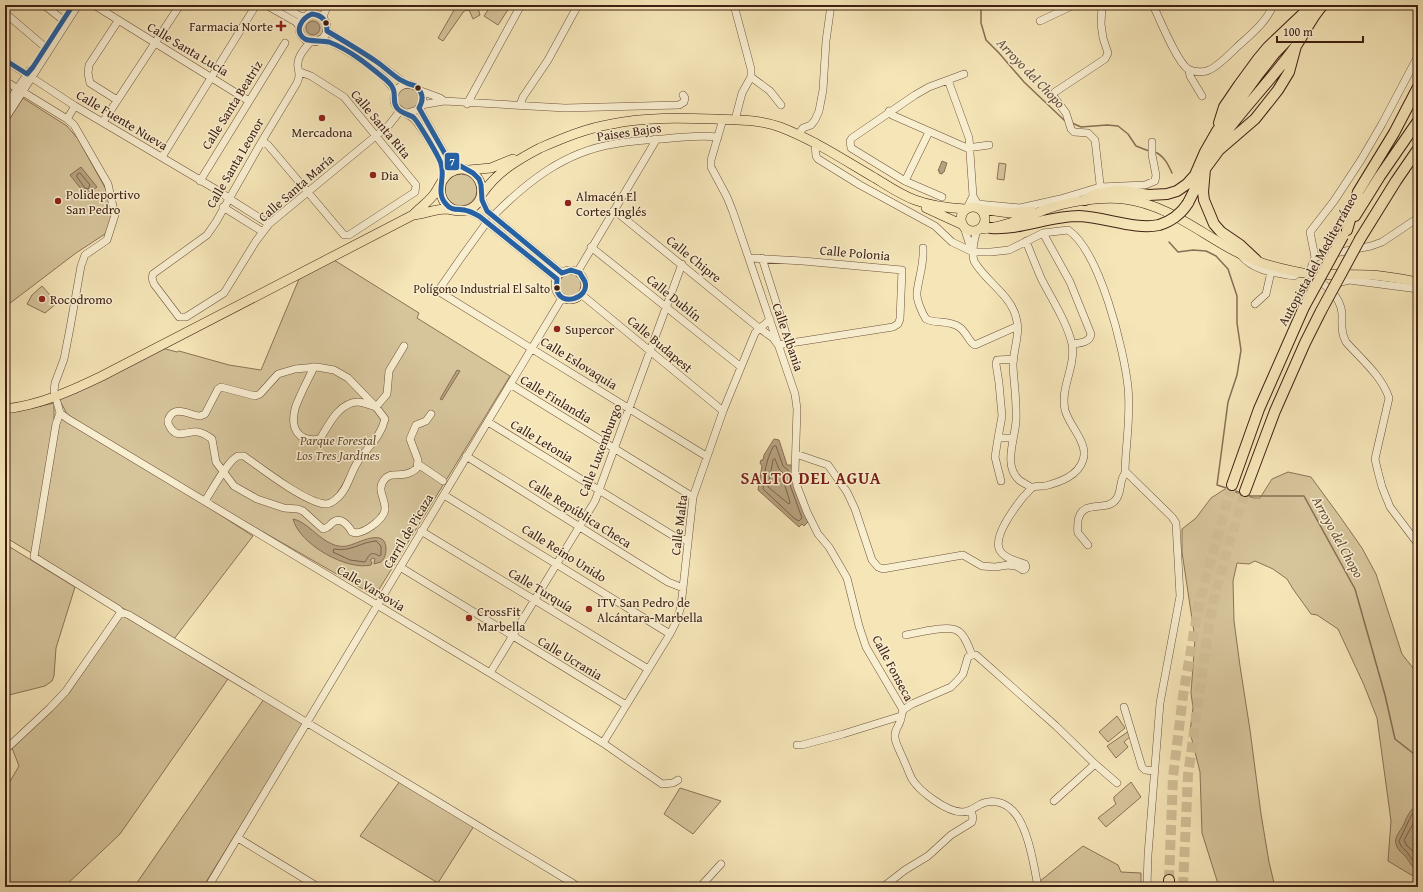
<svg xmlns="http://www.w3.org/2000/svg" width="1423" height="892" font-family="'Gentium Book Plus',serif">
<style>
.green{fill:#d6c49b;stroke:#8b7257}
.water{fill:#b7a27f;stroke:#876e54}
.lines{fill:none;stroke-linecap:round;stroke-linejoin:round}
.shore{stroke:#7c6149;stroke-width:1}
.stream{stroke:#876e54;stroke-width:1.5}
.highway-tunnel{stroke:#d1be96;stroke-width:10;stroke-dasharray:10 5;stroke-linecap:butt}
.minor-casing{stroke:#6d513c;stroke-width:8}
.major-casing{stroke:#402013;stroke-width:10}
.highway-casing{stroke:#402013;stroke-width:12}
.minor{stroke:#f8eed0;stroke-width:7}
.major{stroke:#f5e5b7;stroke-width:9}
.highway{stroke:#f5e5b7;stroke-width:10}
.highway-bridge-casing{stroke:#402013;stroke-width:12;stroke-linecap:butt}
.highway-bridge{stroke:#f5e5b7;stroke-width:10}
.bus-1-casing{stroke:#f8eed0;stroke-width:8}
.bus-1{stroke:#2561a4;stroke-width:5}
.bus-dot{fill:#402013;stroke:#f8eed0;stroke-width:1.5}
.poi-dot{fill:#8f2418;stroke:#f8eed0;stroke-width:1.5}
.labels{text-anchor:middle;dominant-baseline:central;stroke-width:3;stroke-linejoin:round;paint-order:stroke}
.bus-label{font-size:12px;fill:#402013;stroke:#f8eed0;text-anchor:end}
.poi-label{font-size:13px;fill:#402013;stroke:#f8eed0;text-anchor:start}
.street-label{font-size:13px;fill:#402013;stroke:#f8eed0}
.park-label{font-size:13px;font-style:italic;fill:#664935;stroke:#f8eed0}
.water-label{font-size:14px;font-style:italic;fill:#6a4e39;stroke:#f8eed0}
.district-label{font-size:17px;font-weight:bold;letter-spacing:1px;fill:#7a1f14;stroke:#f8eed0}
.line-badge{stroke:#f8eed0;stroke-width:1.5}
.badge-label{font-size:11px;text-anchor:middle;font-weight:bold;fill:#fff}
</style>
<rect width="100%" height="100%" fill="#f5e5b7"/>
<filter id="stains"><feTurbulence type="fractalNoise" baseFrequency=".005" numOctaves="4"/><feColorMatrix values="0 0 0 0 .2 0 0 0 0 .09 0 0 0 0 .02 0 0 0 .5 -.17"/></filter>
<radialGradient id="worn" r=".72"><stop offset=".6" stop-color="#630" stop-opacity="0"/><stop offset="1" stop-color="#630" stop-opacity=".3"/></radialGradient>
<path class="green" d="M 457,5 L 477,5 L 480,15 L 473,19 L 469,10 L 464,11 L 443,41 L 438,38 Z
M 491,5 L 511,5 L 498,25 L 484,16 Z
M302 28a11 11 0 1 1 22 0a11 11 0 1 1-22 0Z
M397 99a11 11 0 1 1 22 0a11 11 0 1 1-22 0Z
M 23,98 L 67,126 L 78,139 L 108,193 L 113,210 L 107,231 L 105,234 L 76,253 L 5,307 L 5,126 Z
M 999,163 L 1006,164 L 1004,180 L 997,179 Z
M445 190a16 16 0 1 1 32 0a16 16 0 1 1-32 0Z
M 334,260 L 419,313 L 417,318 L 510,376 L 375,596 L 134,458 L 67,414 L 59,399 L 162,348 L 177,352 L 179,351 L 229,365 L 261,370 L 299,279 Z
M559 285a11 11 0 1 1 22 0a11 11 0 1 1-22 0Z
M 42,286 L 57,303 L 45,313 L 27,304 L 32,295 Z
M 54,403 L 54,420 L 63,418 L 200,502 L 253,536 L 174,639 L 5,537 L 5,412 L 23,410 Z
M 1288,472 L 1311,477 L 1341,518 L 1362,548 L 1376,574 L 1402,654 L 1417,673 L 1418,879 L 1388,861 L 1391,821 L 1377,718 L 1364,685 L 1338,629 L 1317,615 L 1311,614 L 1293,589 L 1287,579 L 1273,569 L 1255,561 L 1249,564 L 1237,563 L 1233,581 L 1234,621 L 1240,666 L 1250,730 L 1261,814 L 1269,862 L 1275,887 L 1219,887 L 1202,833 L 1200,772 L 1190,732 L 1193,708 L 1191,693 L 1195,639 L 1182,552 L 1182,529 L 1196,518 L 1211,498 L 1225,489 L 1254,498 L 1260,498 L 1272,479 Z
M 5,544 L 75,587 L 56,648 L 54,676 L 52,681 L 45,686 L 5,696 Z
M 121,616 L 126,616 L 228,679 L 120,834 L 64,887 L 5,887 L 5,790 L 19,766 L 12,748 L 69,693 Z
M 264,699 L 301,722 L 302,726 L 203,887 L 134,887 Z
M 1117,716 L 1125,728 L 1108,742 L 1099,732 Z
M 1129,731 L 1131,736 L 1124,742 L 1128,747 L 1116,758 L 1107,746 Z
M 400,781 L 474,826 L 438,883 L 360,836 Z
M 1131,782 L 1141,797 L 1106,827 L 1098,818 L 1116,804 L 1114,800 L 1114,797 Z
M 680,788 L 721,801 L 693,834 L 664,814 Z
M 1083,846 L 1118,865 L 1121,872 L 1141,873 L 1141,887 L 1040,887 L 1039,882 Z"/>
<path class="water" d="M306 28a7 7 0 1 1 14 0a7 7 0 1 1-14 0Z
M 942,161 L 947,163 L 944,172 L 943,172 L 942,174 L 939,173 L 940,171 L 938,171 Z
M 81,167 L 97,187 L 86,195 L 70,175 Z
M 457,370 L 460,371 L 442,400 L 440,399 Z
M 774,439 L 779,440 L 787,465 L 791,465 L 794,484 L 808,522 L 804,526 L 802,524 L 799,527 L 758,490 L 762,466 L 760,463 L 761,460 L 763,460 L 764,455 Z
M 293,519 C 306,521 319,539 332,544 C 336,546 342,547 347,546 C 357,544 385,527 386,548 C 386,554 385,558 381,562 L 374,564 L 375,559 L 373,558 L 370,560 L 372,562 L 371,565 C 347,571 299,544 293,519 Z
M 1418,804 L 1418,871 C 1411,867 1410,862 1406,857 C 1404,854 1401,853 1399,850 C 1391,839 1399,834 1404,824 C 1407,816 1410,810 1418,804 Z"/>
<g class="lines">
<path class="shore" d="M 80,173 L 90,185 L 88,189 L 85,188 L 77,177 L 77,175 Z
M 776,446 L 783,466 L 788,470 L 790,485 L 802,518 L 799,521 L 795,519 L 763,489 C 764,474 766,460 773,447 Z
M 775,459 L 779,469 L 783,473 L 785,486 L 790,502 L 789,504 L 768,487 L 773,460 Z
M 376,541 L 381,546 L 381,555 L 379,556 C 370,550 369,556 365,562 L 350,560 L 333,552 L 334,549 C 352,552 360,542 376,541 Z
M 1418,809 L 1412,814 L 1399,841 C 1402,850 1405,848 1409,855 C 1412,859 1414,863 1418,866
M 1418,815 L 1404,840 L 1407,846 L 1412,850 L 1418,860"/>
<path class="stream" d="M 981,5 L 981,23 L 986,40 L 999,53 L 1024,82 L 1064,120 L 1066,121
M 1072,123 L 1081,127 L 1107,125 L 1118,126 L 1128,134 L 1136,146 L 1149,151
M 1155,152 C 1164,156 1168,164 1172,173
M 1169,242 L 1178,252 L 1193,250 L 1206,251 L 1216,256 L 1228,269 L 1237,296 L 1237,323 L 1241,350 L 1237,375 L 1228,402 L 1217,485 L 1242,493
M 1247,495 L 1251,496 L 1304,496 L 1355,589 L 1385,695 L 1395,739 L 1418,757"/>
<path class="highway-tunnel" d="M 1169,880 L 1173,777 L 1183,696 L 1199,603 L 1232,485
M 1183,887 L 1188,775 L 1209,625 L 1217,586 L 1245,491"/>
<defs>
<path id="minor" d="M 44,5 L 63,20
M 94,5 L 249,101
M 266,5 L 296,22 L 299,26
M 281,5 L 300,16 L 305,16
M 734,5 L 751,69 L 751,77 L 742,93 L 735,120
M 1153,5 C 1159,18 1177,62 1188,69 C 1193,72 1204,73 1209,70 C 1217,67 1231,53 1237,47 C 1250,35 1267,22 1273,5
M 5,13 L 45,47
M 308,14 L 317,5
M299 28a14 14 0 1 1 28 0a14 14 0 1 1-28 0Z
M 324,19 L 324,14 L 328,5
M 1040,21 L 1074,5
M 327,31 L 378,63 L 406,84
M 321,39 C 341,45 386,73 395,92
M 311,41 C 305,48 296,58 298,67 C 299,74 300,76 297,83 L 262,141 L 216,222 L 207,235 L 153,274 L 152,278 L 154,284 L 179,317 L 186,317 L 224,293 L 256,241 L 269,224 L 389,125 L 400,111
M 1418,56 L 1382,124 L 1361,160 L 1334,201 L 1310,232 L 1315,257 L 1309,274 C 1323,283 1341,295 1342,314 C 1342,325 1341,333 1346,342 C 1361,359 1382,376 1389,398 L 1375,459 L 1378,472 L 1382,487 L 1390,507 L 1418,544
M 5,60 L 75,106 L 222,193 L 228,198 L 269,224
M 1189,70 L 1190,76 L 1202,96
M 751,77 L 770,91 L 781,105
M 948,80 L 969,138 L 973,196 L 980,208
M 5,81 L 67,119 L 74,125 L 108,184 L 115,215 L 107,240 L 85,255 L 81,266 L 70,328 L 64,359 L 55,383 L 54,391
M 421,91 L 440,98 L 444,101
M 117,100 L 90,83 L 88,73 L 89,65 L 118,21
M 467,104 L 521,5
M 421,105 L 444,101 L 565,108 L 679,105 L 684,102 L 685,98 L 683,95
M 520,105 L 523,97 L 548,60 L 578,5
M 5,107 L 30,70
M 419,108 L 448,159 L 455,165 L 464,169
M 889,111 L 892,115 L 967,148 L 989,145
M 407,113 L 417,110 L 423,102 C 424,81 397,78 394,97 C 392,111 408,112 415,120 C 421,127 440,157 442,165 C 444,170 443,175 442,181
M 5,119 L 78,5
M 67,119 L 75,106
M 723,119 L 711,160 L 711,167 L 727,197 L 733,212 L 795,394 L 797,409 L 795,472 L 797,486 L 807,512 L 818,534 L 829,547 L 847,578 L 859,626 L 866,647 L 903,710 C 902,714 901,719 900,722 C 898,727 894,731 895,737 C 895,742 899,749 901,754 C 905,762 908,771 912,779 C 920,792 947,812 962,812 C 970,812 975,807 981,804 C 992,799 1004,802 1012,810 C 1028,825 1034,866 1038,887
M 103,122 L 180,5
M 799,134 L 803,128 L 811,125 L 815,120 L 819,111 L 823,90 L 826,41 L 831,5
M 262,141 L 268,145 L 344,235 L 349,235 L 415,192 L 416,185 L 344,97 L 311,76 L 300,72
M 815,142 L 816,156 L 818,159 L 860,185 L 935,226 L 952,242 L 973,252 L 991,252 L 1009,250 L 1043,233 L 1068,230 C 1100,251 1124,350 1128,387 C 1131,415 1126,442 1125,470 L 1126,472 L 1172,517 L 1176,523 L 1180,596 L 1160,703 L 1148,855 L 1147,887
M 162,157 L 256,5
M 200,181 L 285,43
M 905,181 L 929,132
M 1101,193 L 1095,140 L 1088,133 L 1074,132 L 1071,129 L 1066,113 L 1053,96 L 1055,92 L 1105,59 L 1108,53 L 1103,38 L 1101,24 L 1102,5
M 481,197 L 487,211 L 562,273
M 942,197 L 905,181 L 851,148 L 850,141 L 852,138 L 915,95 L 929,87 L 964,74
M 977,204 L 1020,208 L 1060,199 L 1100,187 L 1145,185 L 1155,181 L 1156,175 L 1152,155 L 1152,142
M 223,207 L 263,232
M 967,208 L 973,196
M 467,210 L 479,216 L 557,279
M 614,210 L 759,328 L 773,338 L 778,345 L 893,327 L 898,324 L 900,319 L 902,270 L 803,261 L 749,258
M 493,216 C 527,182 564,152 614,144 C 630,141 647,140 663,139 C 681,137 699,135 718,137
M 487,222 L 463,255 L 438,291 L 706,456
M 964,227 L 970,246 L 973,252
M 977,230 C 974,240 971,251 974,261 C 985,281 1010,294 1016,317 C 1021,334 1013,349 1013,366 C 1014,384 1017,402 1016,421 C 1015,439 1003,465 1019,480 C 1023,483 1028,485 1032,488
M 1043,233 L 1070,282 L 1091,334 C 1090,343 1079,343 1072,344
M 591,247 L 741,367
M 923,248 C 924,265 919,276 917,292 C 916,299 922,313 926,319 C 936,324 949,320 959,327 C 967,332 969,343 975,345 L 1018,326
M 1240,254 C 1253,271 1274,273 1294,276 L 1300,272
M 1315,257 L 1371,246 L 1382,242 L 1418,218
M 762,258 L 789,343
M555 285a15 15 0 1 1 30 0a15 15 0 1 1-30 0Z
M 578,271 L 655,142 L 655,139
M 1334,286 L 1341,282 L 1349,280 L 1418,289
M 582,295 L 723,411
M 1255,304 L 1266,294 L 1271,272
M 404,346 L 389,371 L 387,394 L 376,407 L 348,378 L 334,370 L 317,367 L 295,369 L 278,374 L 260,394 L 255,396 L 221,387 L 218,389 L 205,414 L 200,416 C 191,416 175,404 169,418 C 167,421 168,424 170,427 C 177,440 188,430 198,432 C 204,433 208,436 212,439 L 216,462 L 234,486 L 257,499 L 284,508 L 298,509 L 303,511 L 323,529 C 328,528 328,527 331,524 C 340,515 348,525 352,532 C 362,536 383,520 385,510 C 386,499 376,490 384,480 C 390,472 397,476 406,474 C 410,473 414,471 417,468 L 418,460 L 410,439 L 416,425 L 426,421 L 431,414
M 510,384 L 693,497
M 57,402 L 60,413 L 68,419 L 490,673 L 603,743 L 662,784 L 673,783 L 678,780
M 60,413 L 56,424 L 34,557 L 118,609 L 121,612 L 129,615 L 579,887
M 488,422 L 677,538 L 688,540
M 998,438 L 995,457 L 1001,481
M 1013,438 L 998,438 L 1002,416 L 999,383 L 996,364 L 997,360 L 1014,359
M 796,454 L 828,465 L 847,492 L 855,509 L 872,560 L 878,567 L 883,569 L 888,568 L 963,555 L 982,566 L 995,567 L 1008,565 L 1016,566 L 1023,570 L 1025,569 L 1026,567 L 1025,564 C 1017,561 1006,559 1001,552 C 990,539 1016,506 1024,496 C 1027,494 1030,489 1033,487 C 1036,486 1041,486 1045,486 C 1060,482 1078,476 1083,460 C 1089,443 1069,426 1065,410 C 1060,387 1076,367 1072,344 C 1067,322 1051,298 1041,278 C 1036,266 1031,254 1026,241
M 466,456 L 668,582 L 683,588
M 418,464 L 443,481
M 444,495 L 670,634
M 205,501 C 211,492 228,460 238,456 C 238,456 243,456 244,456 C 262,469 305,502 325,504 C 329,504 333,502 336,499 C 347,491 350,474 357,463 C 367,447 380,439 385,419 L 376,407 C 371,406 363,402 358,402 C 339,402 328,426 320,439 C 299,443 290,429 295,409 C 298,398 309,378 314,367
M 421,531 L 648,669
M 1088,545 L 1078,533 C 1077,529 1078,525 1078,521 C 1082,497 1108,514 1117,498 C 1122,490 1119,479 1126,472
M 400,567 L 626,705
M 906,635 C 917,633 949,624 958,631 C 965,635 969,648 972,655
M 490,673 L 595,501 L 682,264
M 1124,707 L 1142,767 L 1145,770 L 1154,771
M 903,710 L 912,704 L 951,687 L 957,681 L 963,674 L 968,657 L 972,655 L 976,655 L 1056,726 L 1095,764 L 1117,783
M 603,743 L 670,634 L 677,620 L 681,606 L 693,497 L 723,411 L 755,333 C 760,327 765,325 770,319
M 797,745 L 802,745 L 843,734 L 901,716
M 5,750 L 50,708 L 66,691 L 121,612
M 1054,801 L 1095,764
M 238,838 L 318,887
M 208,887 L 562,298
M 700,887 L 721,864
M 883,887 L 905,870 L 928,856 L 951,835 L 972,822 L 973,817 L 970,810"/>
<path id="major" d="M 469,170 L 491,168 L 513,159
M 441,185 C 439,196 444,205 454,210
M 482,194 C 497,172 517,160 540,148 C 563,138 587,128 612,124 C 645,117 680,118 714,119 C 735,120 759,119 780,127 C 814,140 844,160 875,178 C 888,186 901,195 915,200 C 931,206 948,208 965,209
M961 219a12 12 0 1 1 24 0a12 12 0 1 1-24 0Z
M 926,208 L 963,225
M 981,209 L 1009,213 L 1032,211
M 980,229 C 1002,228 1024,218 1044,210 C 1066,202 1100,196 1124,199 C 1179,206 1214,248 1265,264 C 1279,268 1295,272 1310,274 C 1330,275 1350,274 1370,275 C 1386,276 1402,279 1418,282
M 5,409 C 40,405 71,391 102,376 L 413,215 C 424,214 435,209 446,209 C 455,210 463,213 470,209 C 495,197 476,158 451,172 C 443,176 440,186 435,193 C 429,202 420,207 413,215"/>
<path id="highway" d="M 1417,5 L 1418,6
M 1219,123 L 1224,107 L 1239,85 L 1258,59 L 1268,47 L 1309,8
M 1213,150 C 1238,113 1270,82 1296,46 C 1305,33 1312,16 1323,5
M 1085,200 L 1094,195 L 1114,191 L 1122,191 L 1149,195 L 1167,194 L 1177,191 L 1187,184 L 1195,175 L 1205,152 L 1217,131 L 1257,76 L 1275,53 L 1300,27 L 1316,5
M 1188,203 L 1202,175
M 1355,216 L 1380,176 L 1418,121
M 991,228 C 1021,230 1049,216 1079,216 C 1105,217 1135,230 1159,225
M 1347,230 L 1358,192 L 1394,133 L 1418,87
M 1360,239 L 1396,181 L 1418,149
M 1256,260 L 1240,245 L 1221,232 L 1214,224 L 1204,200 L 1203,192 L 1205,169 L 1219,150 L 1255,119 L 1278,90 L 1289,72 L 1296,46
M 1232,485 L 1259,409 L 1304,307
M 1245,491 L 1275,411 L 1305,343 L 1321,311
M 1169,880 L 1169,887"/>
</defs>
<use href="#minor" class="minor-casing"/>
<use href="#major" class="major-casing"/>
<use href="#highway" class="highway-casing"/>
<use href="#minor" class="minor"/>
<use href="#major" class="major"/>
<use href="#highway" class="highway"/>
<defs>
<path id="highway-bridge" d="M 1159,225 C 1172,221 1181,214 1188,203
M 1304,307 L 1343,236
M 1321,311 L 1360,239"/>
</defs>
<use href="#highway-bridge" class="highway-bridge-casing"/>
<use href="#highway-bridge" class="highway-bridge"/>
<defs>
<path id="bus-1" d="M 312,14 C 322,15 327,21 327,31 C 344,41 361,51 377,62 C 391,72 398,82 416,86 C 423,93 424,99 419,108 L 448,159 L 473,173 L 479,179 L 481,185 L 482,200 L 487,211 L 562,273 L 571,270 L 580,273 C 581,276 584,279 585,282 C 590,299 559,307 557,289 C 556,286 557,282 557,279 L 479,216 C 475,214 472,212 468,211 C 460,208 452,212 446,204 C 435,192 446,178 441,164 C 440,158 417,120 413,117 C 408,114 401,113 397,108 C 390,99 401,92 385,79 C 368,65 350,50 329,42 C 322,40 310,42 305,39 C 293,31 302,18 312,14 Z
M 5,60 L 27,74 L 33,67 L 73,5"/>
</defs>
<use href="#bus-1" class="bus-1-casing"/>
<use href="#bus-1" class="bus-1"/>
</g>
<g class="bus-dot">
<circle cx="326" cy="23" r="3.5"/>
<circle cx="418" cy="88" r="3.5"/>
<circle cx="557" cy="288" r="3.5"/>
</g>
<g class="poi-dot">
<path d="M279 20h4v4h4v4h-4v4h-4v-4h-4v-4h4z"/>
<circle cx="322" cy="118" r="4"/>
<circle cx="373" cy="175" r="4"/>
<circle cx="58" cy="201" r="4"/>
<circle cx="568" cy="203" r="4"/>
<circle cx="42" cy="299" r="4"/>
<circle cx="557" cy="329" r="4"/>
<circle cx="589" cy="609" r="4"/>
<circle cx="469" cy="618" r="4"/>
</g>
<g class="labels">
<g class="bus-label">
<text x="550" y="288">Polígono Industrial El Salto</text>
</g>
<g class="poi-label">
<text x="273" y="26" text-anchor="end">Farmacia Norte</text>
<text x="322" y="132" text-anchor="middle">Mercadona</text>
<text x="381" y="175">Dia</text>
<text x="66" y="194">Polideportivo<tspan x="66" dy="15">San Pedro</tspan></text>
<text x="576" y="196">Almacén El<tspan x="576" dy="15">Cortes Inglés</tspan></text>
<text x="50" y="299">Rocodromo</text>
<text x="565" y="329">Supercor</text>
<text x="597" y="602">ITV San Pedro de<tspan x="597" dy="15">Alcántara-Marbella</tspan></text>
<text x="477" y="611">CrossFit<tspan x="477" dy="15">Marbella</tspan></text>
</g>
<g class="street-label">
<text transform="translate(188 49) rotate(31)">Calle Santa Lucía</text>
<text transform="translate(232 105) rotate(-58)">Calle Santa Beatriz</text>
<text transform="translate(122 120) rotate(31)">Calle Fuente Nueva</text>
<text transform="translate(381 124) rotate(50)">Calle Santa Rita</text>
<text transform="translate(629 132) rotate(-8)">Paises Bajos</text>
<text transform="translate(235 163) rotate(-60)">Calle Santa Leonor</text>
<text transform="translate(296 188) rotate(-41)">Calle Santa María</text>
<text transform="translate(855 253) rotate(5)">Calle Polonia</text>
<text transform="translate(694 259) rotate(39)">Calle Chipre</text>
<text transform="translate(1318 259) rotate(-61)">Autopista del Mediterráneo</text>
<text transform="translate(674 298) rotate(39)">Calle Dublín</text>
<text transform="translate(788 337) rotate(71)">Calle Albania</text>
<text transform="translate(660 344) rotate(40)">Calle Budapest</text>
<text transform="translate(579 363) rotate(32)">Calle Eslovaquia</text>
<text transform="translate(556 399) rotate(31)">Calle Finlandia</text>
<text transform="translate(542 441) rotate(31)">Calle Letonia</text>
<text transform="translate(600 450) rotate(-69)">Calle Luxemburgo</text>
<text transform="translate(580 513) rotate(32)">Calle República Checa</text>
<text transform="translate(679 525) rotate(-83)">Calle Malta</text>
<text transform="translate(408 531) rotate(-59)">Carril de Picaza</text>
<text transform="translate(564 553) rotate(32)">Calle Reino Unido</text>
<text transform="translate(371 588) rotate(31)">Calle Varsovia</text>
<text transform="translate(541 590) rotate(31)">Calle Turquía</text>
<text transform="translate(570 658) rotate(31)">Calle Ucrania</text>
<text transform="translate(893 668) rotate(62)">Calle Fonseca</text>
</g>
<g class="park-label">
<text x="338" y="440">Parque Forestal<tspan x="338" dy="15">Los Tres Jardines</tspan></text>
</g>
<g class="water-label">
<text transform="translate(1031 73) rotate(46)">Arroyo del Chopo</text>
<text transform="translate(1338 537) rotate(61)">Arroyo del Chopo</text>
</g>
<g class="district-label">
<text x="811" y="477">SALTO DEL AGUA</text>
</g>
</g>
<rect class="line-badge" x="444" y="152" width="16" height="19" rx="4" fill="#2561a4"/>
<g class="badge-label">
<text x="452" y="165">7</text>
</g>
<rect width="1423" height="892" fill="none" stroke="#f5e5b7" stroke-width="20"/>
<rect x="6" y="6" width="1411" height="880" fill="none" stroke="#402013" stroke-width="2"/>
<rect x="10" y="10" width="1403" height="872" fill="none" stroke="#402013"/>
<path d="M1277 36v6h86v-6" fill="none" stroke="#402013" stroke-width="2"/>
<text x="1283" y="36" font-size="12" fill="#402013" stroke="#f8eed0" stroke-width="3" paint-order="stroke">100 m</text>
<rect width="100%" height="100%" filter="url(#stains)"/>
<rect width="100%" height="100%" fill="url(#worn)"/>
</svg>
